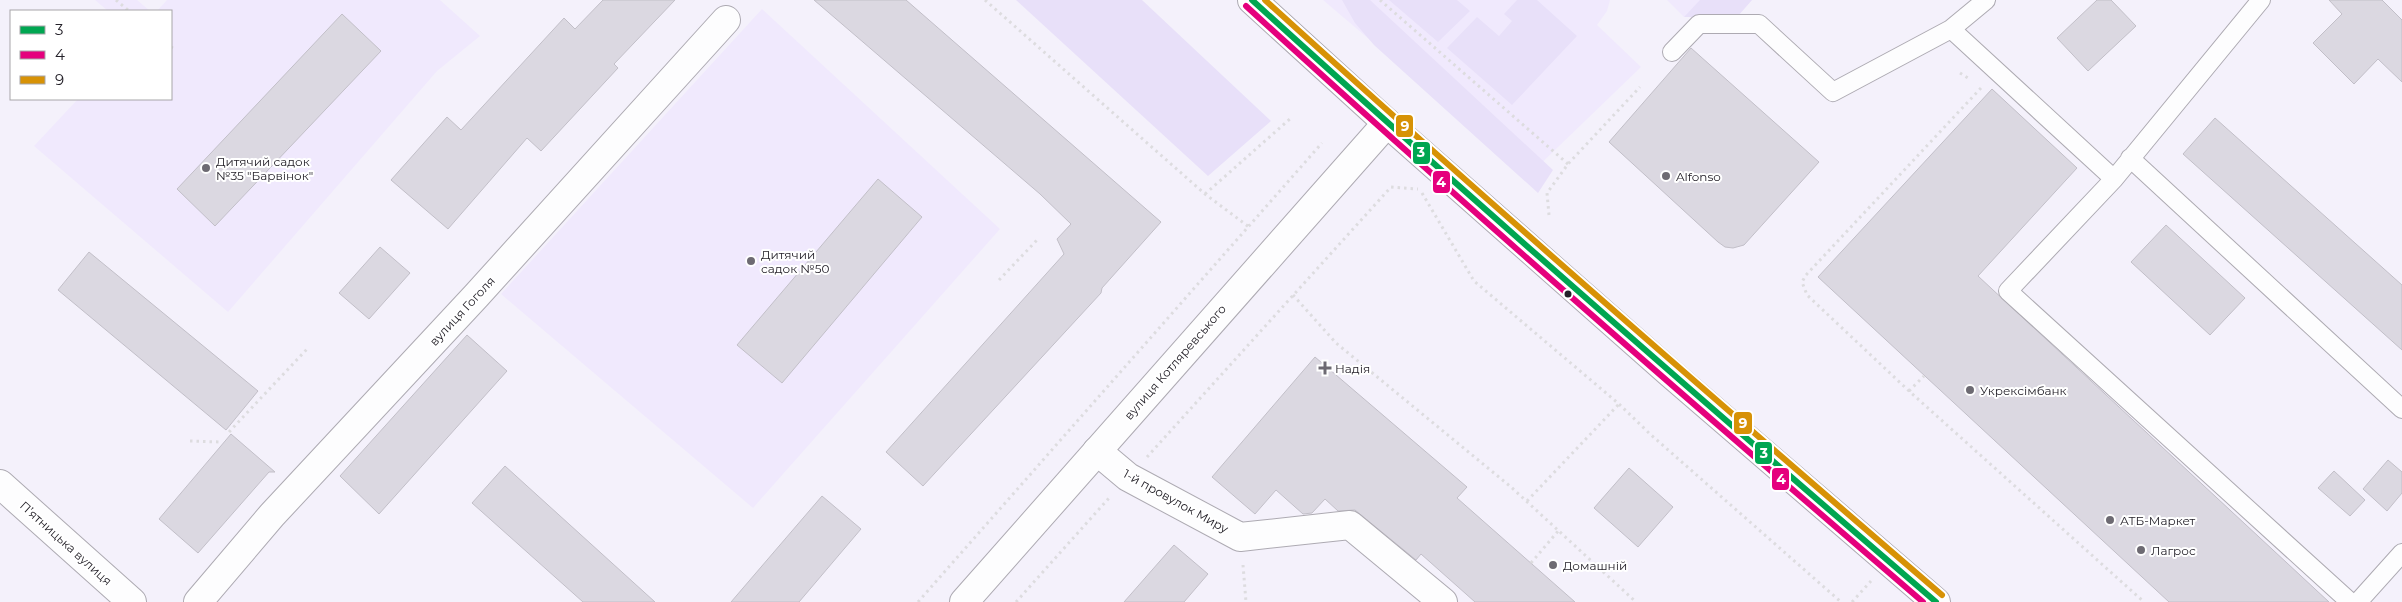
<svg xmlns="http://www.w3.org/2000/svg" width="2402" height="602" font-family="Montserrat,sans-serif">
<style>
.built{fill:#f0e9fd}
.green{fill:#e8e0f9}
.building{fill:#dbd8e1;stroke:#c2bfc8}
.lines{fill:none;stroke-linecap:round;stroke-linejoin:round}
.service-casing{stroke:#adaab2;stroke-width:20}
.minor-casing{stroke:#adaab2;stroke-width:30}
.tertiary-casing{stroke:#adaab2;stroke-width:30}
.primary-casing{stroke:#adaab2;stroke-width:30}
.path{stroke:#dddcdf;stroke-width:3;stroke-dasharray:2.5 4;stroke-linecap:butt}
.service{stroke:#fdfdfe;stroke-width:18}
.minor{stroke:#fdfdfe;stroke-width:28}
.tertiary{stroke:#fdfdfe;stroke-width:28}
.primary{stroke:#fdfdfe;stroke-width:28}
.bus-1-casing{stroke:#fff;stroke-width:10}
.bus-2-casing{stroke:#fff;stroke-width:10}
.bus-3-casing{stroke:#fff;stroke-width:10}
.bus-1{stroke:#00a651;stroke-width:6}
.bus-2{stroke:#e5007d;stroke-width:6}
.bus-3{stroke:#d79206;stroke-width:6}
.poi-dot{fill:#6d6a72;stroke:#fff;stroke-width:2}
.bus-dot{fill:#242129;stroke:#fff;stroke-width:2}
.labels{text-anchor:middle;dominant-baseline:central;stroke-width:4;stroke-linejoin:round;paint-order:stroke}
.poi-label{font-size:12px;fill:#242129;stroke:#fff;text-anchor:start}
.street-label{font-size:12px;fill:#242129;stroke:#fff}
.line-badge{stroke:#fff;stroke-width:2}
.badge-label{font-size:14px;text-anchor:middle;font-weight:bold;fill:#fff}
</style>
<rect width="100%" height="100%" fill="#f4f1fb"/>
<path class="built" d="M 95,0 L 137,0 L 150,11 L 108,11 Z
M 167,0 L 440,0 L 480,36 L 437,71 L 228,312 L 34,146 L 78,99 L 171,99 L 171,11 L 157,11 Z
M 1323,0 L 1610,0 L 1607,11 L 1597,25 L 1641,67 L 1529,175 Z
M 1667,0 L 1752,0 L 1737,17 L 1684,17 Z
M 762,9 L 1000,229 L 753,508 L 501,294 Z"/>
<path class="green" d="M 1016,0 L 1142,0 L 1271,121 L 1208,176 Z
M 1342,0 L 1370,0 L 1553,170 L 1538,193 L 1374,45 L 1355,23 Z
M 1389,0 L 1457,0 L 1470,11 L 1438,42 Z
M 1517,0 L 1537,0 L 1577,36 L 1512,105 L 1447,48 L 1477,17 L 1499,36 L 1512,21 L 1504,14 Z
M 1700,0 L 1752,0 L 1737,17 L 1684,17 Z"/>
<path class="building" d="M 603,0 L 675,0 L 614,64 L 618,68 L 541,151 L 527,138 L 448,229 L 391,180 L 447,117 L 461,130 L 564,18 L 575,29 Z
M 814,0 L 906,0 L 1161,222 L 1102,288 L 1101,293 L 923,486 L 886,452 L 1064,254 L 1057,239 L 1071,224 L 1040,194 Z
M 2097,0 L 2111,0 L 2136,26 L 2088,71 L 2057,38 Z
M 2329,0 L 2382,0 L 2402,20 L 2402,82 L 2378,59 L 2354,84 L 2313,43 L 2342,14 Z
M 342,14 L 381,51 L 215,226 L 177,189 Z
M 1691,48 L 1819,162 L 1744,245 L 1733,248 L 1725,247 L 1718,242 L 1609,142 Z
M 1992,89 L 2077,168 L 1978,276 L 2329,602 L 2169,602 L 1818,277 Z
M 2215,118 L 2402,285 L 2402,350 L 2183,154 Z
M 878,179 L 922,217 L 782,383 L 737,345 Z
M 2166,225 L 2245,298 L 2210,335 L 2131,262 Z
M 380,247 L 410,273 L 369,319 L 339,293 Z
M 89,252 L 258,391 L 226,430 L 58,290 Z
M 467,335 L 507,371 L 379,514 L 340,476 Z
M 1315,357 L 1467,487 L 1457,498 L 1575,602 L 1475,602 L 1421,554 L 1416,560 L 1355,510 L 1338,511 L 1325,499 L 1312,513 L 1303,514 L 1276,490 L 1255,514 L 1212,477 Z
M 231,434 L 275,472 L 269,472 L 198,553 L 159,519 Z
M 2388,460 L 2402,472 L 2402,493 L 2387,511 L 2363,489 Z
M 505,466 L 655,602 L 583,602 L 472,503 Z
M 1629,468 L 1673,507 L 1638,547 L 1594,508 Z
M 2334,471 L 2365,500 L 2350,516 L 2318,488 Z
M 822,496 L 861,529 L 799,602 L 731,602 Z
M 1174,545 L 1208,574 L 1184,602 L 1124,602 Z"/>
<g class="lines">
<defs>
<path id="service" d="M 2261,0 L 2114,179 L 2008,291 L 2350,602
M 1951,29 L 2114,179
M 1672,52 L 1699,24 L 1759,24 L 1833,92 L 1951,29 L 1986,0
M 2130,158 L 2402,409
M 2358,602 L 2402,553"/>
<path id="minor" d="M 1097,451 L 1128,477 L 1240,537 L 1350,525 L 1443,602
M 0,484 L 132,602
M 198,602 L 272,515 L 476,296 L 726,20"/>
<path id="tertiary" d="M 964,602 L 1387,123"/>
<path id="primary" d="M 1252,0 L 1387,123 L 1670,373 L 1936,602"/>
</defs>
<use href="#service" class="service-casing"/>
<use href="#minor" class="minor-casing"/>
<use href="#tertiary" class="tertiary-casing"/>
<use href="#primary" class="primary-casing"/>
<path class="path" d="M 116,0 L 129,11
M 985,0 L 1205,194 L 1249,227
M 1380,0 L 1568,164
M 171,47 L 173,48
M 1960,73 L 1968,78
M 1981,88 L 1806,275 L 1802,282 L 1807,295 L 1909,391 L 2144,602
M 1422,193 L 1474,281 L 1619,404 L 1650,434 L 1841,602
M 1205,194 L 1291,118
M 1549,215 L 1547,193 L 1568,164 L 1640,87
M 999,280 L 1037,240
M 1293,295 L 1336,343 L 1511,487 L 1636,602
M 1909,391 L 1924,376
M 229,432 L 307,349
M 190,441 L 220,442
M 1147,457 L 1391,187 L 1418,189
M 1527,501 L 1619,404
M 1531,563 L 1559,530
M 1243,565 L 1246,602
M 918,602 L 1322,143
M 1016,602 L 1109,498
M 1852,602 L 1871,581"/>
<use href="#service" class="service"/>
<use href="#minor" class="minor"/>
<use href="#tertiary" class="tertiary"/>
<use href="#primary" class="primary"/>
<defs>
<path id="bus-1" d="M 1252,0 C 1477,205 1706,404 1936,602"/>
<path id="bus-2" d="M 1246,6 C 1468,209 1695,406 1923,602"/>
<path id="bus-3" d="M 1265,0 C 1487,202 1714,399 1942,595"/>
</defs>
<use href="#bus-1" class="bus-1-casing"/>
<use href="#bus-2" class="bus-2-casing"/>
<use href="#bus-3" class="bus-3-casing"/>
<use href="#bus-1" class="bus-1"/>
<use href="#bus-2" class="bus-2"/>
<use href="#bus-3" class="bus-3"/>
</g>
<g class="poi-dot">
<circle cx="206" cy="168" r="5"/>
<circle cx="1666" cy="176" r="5"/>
<circle cx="751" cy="261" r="5"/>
<path d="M1322.5 360.5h5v5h5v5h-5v5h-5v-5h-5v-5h5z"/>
<circle cx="1970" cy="390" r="5"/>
<circle cx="2110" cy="520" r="5"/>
<circle cx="2141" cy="550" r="5"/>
<circle cx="1553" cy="565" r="5"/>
</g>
<circle class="bus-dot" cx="1568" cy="294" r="4.5"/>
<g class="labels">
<g class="poi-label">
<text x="216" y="161">Дитячий садок<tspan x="216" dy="14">№35 "Барвінок"</tspan></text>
<text x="1676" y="176">Alfonso</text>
<text x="761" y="254">Дитячий<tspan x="761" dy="14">садок №50</tspan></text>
<text x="1335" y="368">Надія</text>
<text x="1980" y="390">Укрексімбанк</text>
<text x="2120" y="520">АТБ-Маркет</text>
<text x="2151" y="550">Лагрос</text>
<text x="1563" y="565">Домашній</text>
</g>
<g class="street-label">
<text transform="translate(462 311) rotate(-47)">вулиця Гоголя</text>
<text transform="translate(1175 362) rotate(-49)">вулиця Котляревського</text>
<text transform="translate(1176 501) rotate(29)">1-й провулок Миру</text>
<text transform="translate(66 543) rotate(42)">Пʼятницька вулиця</text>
</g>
</g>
<g class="line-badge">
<rect x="1395" y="114" width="19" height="24" rx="5" fill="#d79206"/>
<rect x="1412" y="141" width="19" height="24" rx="5" fill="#00a651"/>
<rect x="1432" y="170" width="19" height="24" rx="5" fill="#e5007d"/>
<rect x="1733" y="411" width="20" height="24" rx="5" fill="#d79206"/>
<rect x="1754" y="441" width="19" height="24" rx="5" fill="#00a651"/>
<rect x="1771" y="467" width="19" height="24" rx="5" fill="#e5007d"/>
</g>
<g class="badge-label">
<text x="1405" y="131">9</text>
<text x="1421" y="157">3</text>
<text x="1441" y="187">4</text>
<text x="1743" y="428">9</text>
<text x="1764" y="458">3</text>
<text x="1781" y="484">4</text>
</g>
<rect x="10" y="10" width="162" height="90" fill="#ffffff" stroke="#a7a6a9"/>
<rect x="20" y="26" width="25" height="8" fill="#00a651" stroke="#a7a6a9"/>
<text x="55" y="35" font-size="15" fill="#242129">3</text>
<rect x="20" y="51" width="25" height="8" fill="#e5007d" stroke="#a7a6a9"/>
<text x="55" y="60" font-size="15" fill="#242129">4</text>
<rect x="20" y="76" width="25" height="8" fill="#d79206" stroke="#a7a6a9"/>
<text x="55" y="85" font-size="15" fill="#242129">9</text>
</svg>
